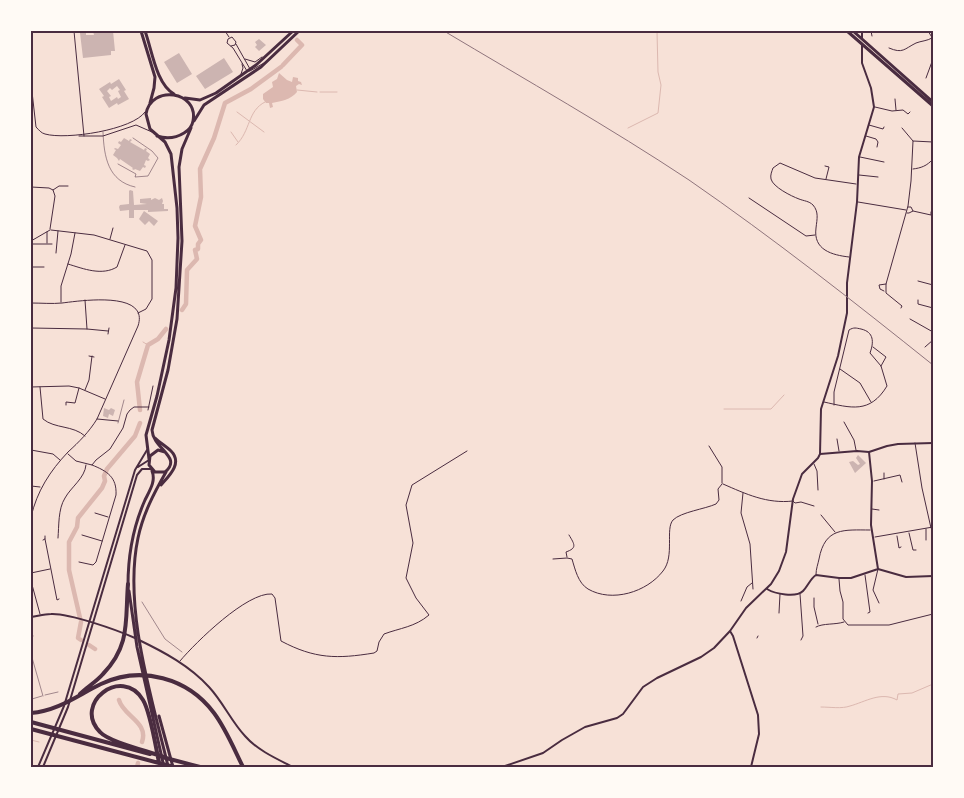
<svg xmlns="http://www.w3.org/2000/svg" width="964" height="798" font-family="Overpass,sans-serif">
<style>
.water{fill:#dcb8b0}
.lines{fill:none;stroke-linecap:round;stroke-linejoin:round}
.stream{stroke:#dcb8b0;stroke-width:1}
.river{stroke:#dcb8b0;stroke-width:4.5}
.building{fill:#ccb4b1;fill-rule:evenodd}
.path{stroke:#4a2c40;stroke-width:0.5}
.service{stroke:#4a2c40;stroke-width:0.5}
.pedestrian{stroke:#4a2c40;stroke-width:1}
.minor{stroke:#4a2c40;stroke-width:1}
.tertiary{stroke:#4a2c40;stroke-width:2}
.trunk{stroke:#4a2c40;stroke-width:3}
.motorway{stroke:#4a2c40;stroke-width:4}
.rail{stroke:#8f747c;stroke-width:1}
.neatline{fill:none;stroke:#4a2c40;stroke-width:2}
</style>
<rect width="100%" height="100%" fill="#f7e1d7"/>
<path class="water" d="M 279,73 L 287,80 L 292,82 L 293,77 L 298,78 L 298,81 L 301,82 L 302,85 L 299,84 L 296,86 L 297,92 C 290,100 282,101 272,103 L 273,107 L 270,108 L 269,103 L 266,103 L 263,99 L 263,94 L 273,87 L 272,82 L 277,79 Z"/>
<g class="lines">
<path class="stream" d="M 297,90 L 317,92
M 320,92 L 337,92
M 237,112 L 264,132
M 628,128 L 658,113 L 661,85 L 658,72 L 657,31
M 231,132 L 238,142
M 236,145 C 251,131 247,111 265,102
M 143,342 L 148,345
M 724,409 L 771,409 L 784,395
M 821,707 C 830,707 842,709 850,706 C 865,702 881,691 897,700 L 898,694 L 912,693 L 933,684
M 31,740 L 39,742"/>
<path class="river" d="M 283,65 L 302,45 L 297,40
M 182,310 L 186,304 L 187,270 L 197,259 L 195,250 L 198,249 L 198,244 L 201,240 L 195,226 L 201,197 L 200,169 L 214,138 L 225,103 L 251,89 L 281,67
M 140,410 L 137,382 L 148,345 L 158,339 L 166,329
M 80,618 L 69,570 L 69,542 L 77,527 L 78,518 L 102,488 L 105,481 L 104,476 L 107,469 L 135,436 L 140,423
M 81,640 L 78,638 L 81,622
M 89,645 L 95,649
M 119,700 C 123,716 149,722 142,742
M 137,767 L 138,763"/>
</g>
<path class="building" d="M 93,31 L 113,31 L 115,51 L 111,51 L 111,55 L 83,58 L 80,33 L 86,33 L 86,35 L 94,35 Z
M 259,39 L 266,45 L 259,51 L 255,47 L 257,45 L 255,42 Z
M 179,53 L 192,74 L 177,83 L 164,62 Z
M 224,58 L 233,72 L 205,89 L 196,76 Z
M 119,79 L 126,90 L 124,91 L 129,99 L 118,105 L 117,103 L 109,108 L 102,97 L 104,96 L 99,89 L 110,82 L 111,84 ZM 117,86 L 120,90 L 118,91 L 121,97 L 118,99 L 117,97 L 111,101 L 109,97 L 111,96 L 107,91 L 110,88 L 112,90 Z
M 124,138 L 129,141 L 130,139 L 132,140 L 130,142 L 144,150 L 145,148 L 147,149 L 146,151 L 150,154 L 148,158 L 150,160 L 148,161 L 146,160 L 144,165 L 146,166 L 145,168 L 143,167 L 140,171 L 135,169 L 134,170 L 132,169 L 133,168 L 120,159 L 119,161 L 117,158 L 113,155 L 116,150 L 114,149 L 115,148 L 118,149 L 121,145 L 118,143 L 119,141 L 121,142 Z
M 130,190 L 133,191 L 134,205 L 147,204 L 140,203 L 140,199 L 151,198 L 151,200 L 155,198 L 159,200 L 162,198 L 163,201 L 162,204 L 164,204 L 164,209 L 168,209 L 168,211 L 148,212 L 148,210 L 134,210 L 134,218 L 129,218 L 129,210 L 120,211 L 119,207 L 120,205 L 129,204 L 129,191 Z
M 144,211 L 158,221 L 154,226 L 149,221 L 145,225 L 139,219 Z
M 104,408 L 109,410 L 111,408 L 115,410 L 113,416 L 109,414 L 108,418 L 103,416 Z
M 858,455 L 866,463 L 855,473 L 849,462 L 853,461 L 858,465 L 860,464 L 856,458 Z"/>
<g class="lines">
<path class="path" d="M 142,602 L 165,639 L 182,652
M 31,631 L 33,636 L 31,640
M 31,654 L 43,696
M 45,695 L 58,692
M 32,699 L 42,696"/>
<path class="service" d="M 103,132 C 104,157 108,181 135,187
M 118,164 L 136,174 L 135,177 L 148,176 L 158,158 L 152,151 L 133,138
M 118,423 L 124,400"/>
<path class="pedestrian" d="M 47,243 L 47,232
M 31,244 L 52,244"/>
<path class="minor" d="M 74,31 L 84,136
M 225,31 L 229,37
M 871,31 L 872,36
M 928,31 L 933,39
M 236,44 L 250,69
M 231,46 L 235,45 L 236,42 L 232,37 L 228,39 L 227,43 L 233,48 L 247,71 L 250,71 L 264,63
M 889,48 C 903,54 904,49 916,43 C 921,41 927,41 932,38
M 245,59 L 255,62 L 262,57
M 241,74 L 243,68 L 242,64
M 926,78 L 933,59
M 31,83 L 36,127 C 39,130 41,133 45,134 C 66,140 133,130 145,112
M 895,99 L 896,110
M 875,107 L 892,111 L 903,110 L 908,114 L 910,112
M 869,125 L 883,129 L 884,127
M 902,128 L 913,141
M 79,136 L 103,136 L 136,125 L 152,132
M 866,136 L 876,139 L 878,142 L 877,147
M 860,157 L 884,162
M 825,166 L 829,167 L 826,179
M 913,169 C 921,168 927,166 933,159
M 859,175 L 878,177
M 31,187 L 49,188 L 53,190 L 59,186 L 68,186
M 749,198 L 806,236 L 815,235
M 858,202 L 906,210
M 913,211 L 931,215 L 931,212
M 907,213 L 909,213 L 913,211 L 911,207 L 908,207
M 50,229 L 55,196 L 53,190
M 51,230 L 94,235 L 147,251 L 152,260 L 152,299 L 146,309 L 138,313
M 110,239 L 113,228
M 31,241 L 50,230
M 56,253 L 58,231
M 849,257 C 832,255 813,250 816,228 C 817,219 819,212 813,205 C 809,201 804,201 799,199 C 791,196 773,187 771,179 C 770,175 772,171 773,168 L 780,163 L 815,178 L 856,184
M 68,264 C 84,269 102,276 117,267 L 125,245
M 31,267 L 44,267
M 918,281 L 933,285
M 884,291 L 880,289 L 879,285 L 886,284
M 85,300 L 87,329
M 918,300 L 918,304 L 933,308
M 61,302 L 61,286 L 71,254 L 75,233
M 31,303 C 42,303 52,304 62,303 C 79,301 150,290 138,326 L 97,419 C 89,432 79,442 68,452 C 50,471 37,491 31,517
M 901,308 L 902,306 L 886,293 L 886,284 L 908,206 L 911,181 L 913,141 L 933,142
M 910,319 L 933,332
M 31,328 L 87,329 L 108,331
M 108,334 L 109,328
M 873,347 L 886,357 L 881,366
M 925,347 L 933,340
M 89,356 L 94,357
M 840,369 L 860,383 L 871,402
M 31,387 L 69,386 L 79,388 L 105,399
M 40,387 L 43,419 C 55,429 73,425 85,436
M 85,390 L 89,380 L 92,356
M 824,402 C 851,408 870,414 887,386 L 881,366 L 870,353 C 874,342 874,332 861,329 C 856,328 854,327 849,330 L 834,392 L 834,405
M 66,405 L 66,402 L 75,403 L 79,388
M 148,410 L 153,386
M 97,419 L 118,421
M 844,422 L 854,440 L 856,450
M 837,439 L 839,451
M 915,443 L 922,488 L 931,528
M 709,446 L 722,467 L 722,483
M 31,450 L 53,454 L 60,460
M 68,454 L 76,461 L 92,465 L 96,460 L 110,449 L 123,428 L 127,414 L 130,410 L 134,407 L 149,407
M 814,464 L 817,471 L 818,490
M 884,473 L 884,479
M 874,481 L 900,475 L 902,482
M 723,484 C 746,494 767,504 793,501 L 795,503 L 801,502 L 814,506
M 31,486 L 40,487
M 743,493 L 741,513 L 750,544 L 753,589
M 872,509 L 879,510
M 95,513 L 108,517
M 821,515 L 835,532
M 926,529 L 926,540
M 909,533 L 913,550 L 916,550
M 82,535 L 102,541
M 897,536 L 899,548 L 901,547
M 875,537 L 933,527
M 58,538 C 59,526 58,509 65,498 C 71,487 85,478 86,465
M 45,539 L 57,600 L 59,599
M 43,540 L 45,539 L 45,536
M 567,557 L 566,552 C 577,548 575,545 569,535
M 553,559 L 567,558 L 572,559 C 575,569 578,583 588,589 C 612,603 647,592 663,571 C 675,556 665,529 673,520 C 681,512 705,509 716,504 L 719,500 L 718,489 L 722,484
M 79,562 L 93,565 L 96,562 L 116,495 C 117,477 107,471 92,465
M 878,569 L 873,590 L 879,603
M 31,573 L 50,569
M 816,574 C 816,569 818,564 819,559 C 825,527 844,530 870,530
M 865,575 L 870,612 L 868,613
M 839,579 L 840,591 L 843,602 L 843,619 L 848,625 L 889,625 L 933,614
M 31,581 L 40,614
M 800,594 L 803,636 L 801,640
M 814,598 L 814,607 L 818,624
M 741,601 L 747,587 L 752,583
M 779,613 L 780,594
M 816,627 C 823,623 835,625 844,622
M 757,638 L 758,636
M 180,661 C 196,642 247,592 272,594 L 275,598 L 281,641 C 315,659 337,659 374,653 L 377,651 L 379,642 L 384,634 C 400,628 415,627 429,615 L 416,598 L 406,578 L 413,543 L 406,505 L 412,485 L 467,451"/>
<path class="tertiary" d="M 862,31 L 862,38
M 869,452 L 872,481 L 871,525 L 878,569
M 820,454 L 857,451 L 869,452 L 887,446 L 898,444 L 933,443
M 138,467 L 149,460
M 878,569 L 906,577 L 933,576
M 767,589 C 775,594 796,598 803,591 C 808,586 810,579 816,575 L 839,578 L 851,578 L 878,569
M 31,617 C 38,616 44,614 51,614 C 69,613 117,630 135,638
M 730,631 L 733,636 L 758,715 L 759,734 L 751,767
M 139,640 C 164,652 190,666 209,687 C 223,702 231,721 245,736 C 257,750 277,759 293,767
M 38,767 L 64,706 L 135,470 L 147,450
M 43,767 L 68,707 L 137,475 L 142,469 L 151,469
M 502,767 L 543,753 L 562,740 L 585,727 L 617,718 L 623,714 L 643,687 L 657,678 L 701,657 L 714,648 L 730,631 L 746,608 L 771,584 L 779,571 L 786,552 L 793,499 L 802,474 L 818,458 L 820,454 L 821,409 L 838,356 L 847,313 L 847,283 L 857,202 L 859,157 L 874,107 L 871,88 L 862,63 L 862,45"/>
<path class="trunk" d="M 141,31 L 155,77 L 154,88 L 150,103
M 145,31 C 152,50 156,84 174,94
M 847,31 L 933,106
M 853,31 L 933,102
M 185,98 L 200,100 L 216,93 L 256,65 L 293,31
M 194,121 L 204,105 L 261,67 L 299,31
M 155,438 C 160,443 166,446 171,451 C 183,463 169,476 161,485
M 165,452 L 158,450 L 150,456 L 149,465 L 155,472 L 165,472 C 183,457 153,449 152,430 L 168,370 L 177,319 L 182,241 L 179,167 L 182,149 L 191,128
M 149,459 L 146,435 L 157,396 L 169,340 L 176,288 L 178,238 L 177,208 L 171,154 L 165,142 L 150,129 L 146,114 C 151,84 199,91 193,121 C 192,127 189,130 184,133 C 176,138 166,139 157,136
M 166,472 C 154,493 143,514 138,538 C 123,608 152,698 168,766
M 128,585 C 128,555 133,527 145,500 C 150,490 156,481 152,471
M 129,591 L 137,647 L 164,767
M 159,716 L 173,767"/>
<path class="motorway" d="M 80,694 C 87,687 96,682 103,674 C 131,645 125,620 128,584
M 31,713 C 58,711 78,695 101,684 C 141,665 188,678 214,713 C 226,729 234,749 243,767
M 31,722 L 150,754
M 31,729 L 174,767
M 162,757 L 200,767
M 160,767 C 156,750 151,713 143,700 C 122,665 72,704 100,732 C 109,742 148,751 164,757"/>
<path class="rail" d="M 444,31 C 526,80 609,127 689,180 C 773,238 853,301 933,365"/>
</g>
<rect width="964" height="798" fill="none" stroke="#fffaf5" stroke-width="65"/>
<rect x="32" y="32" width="900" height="734" class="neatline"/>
</svg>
